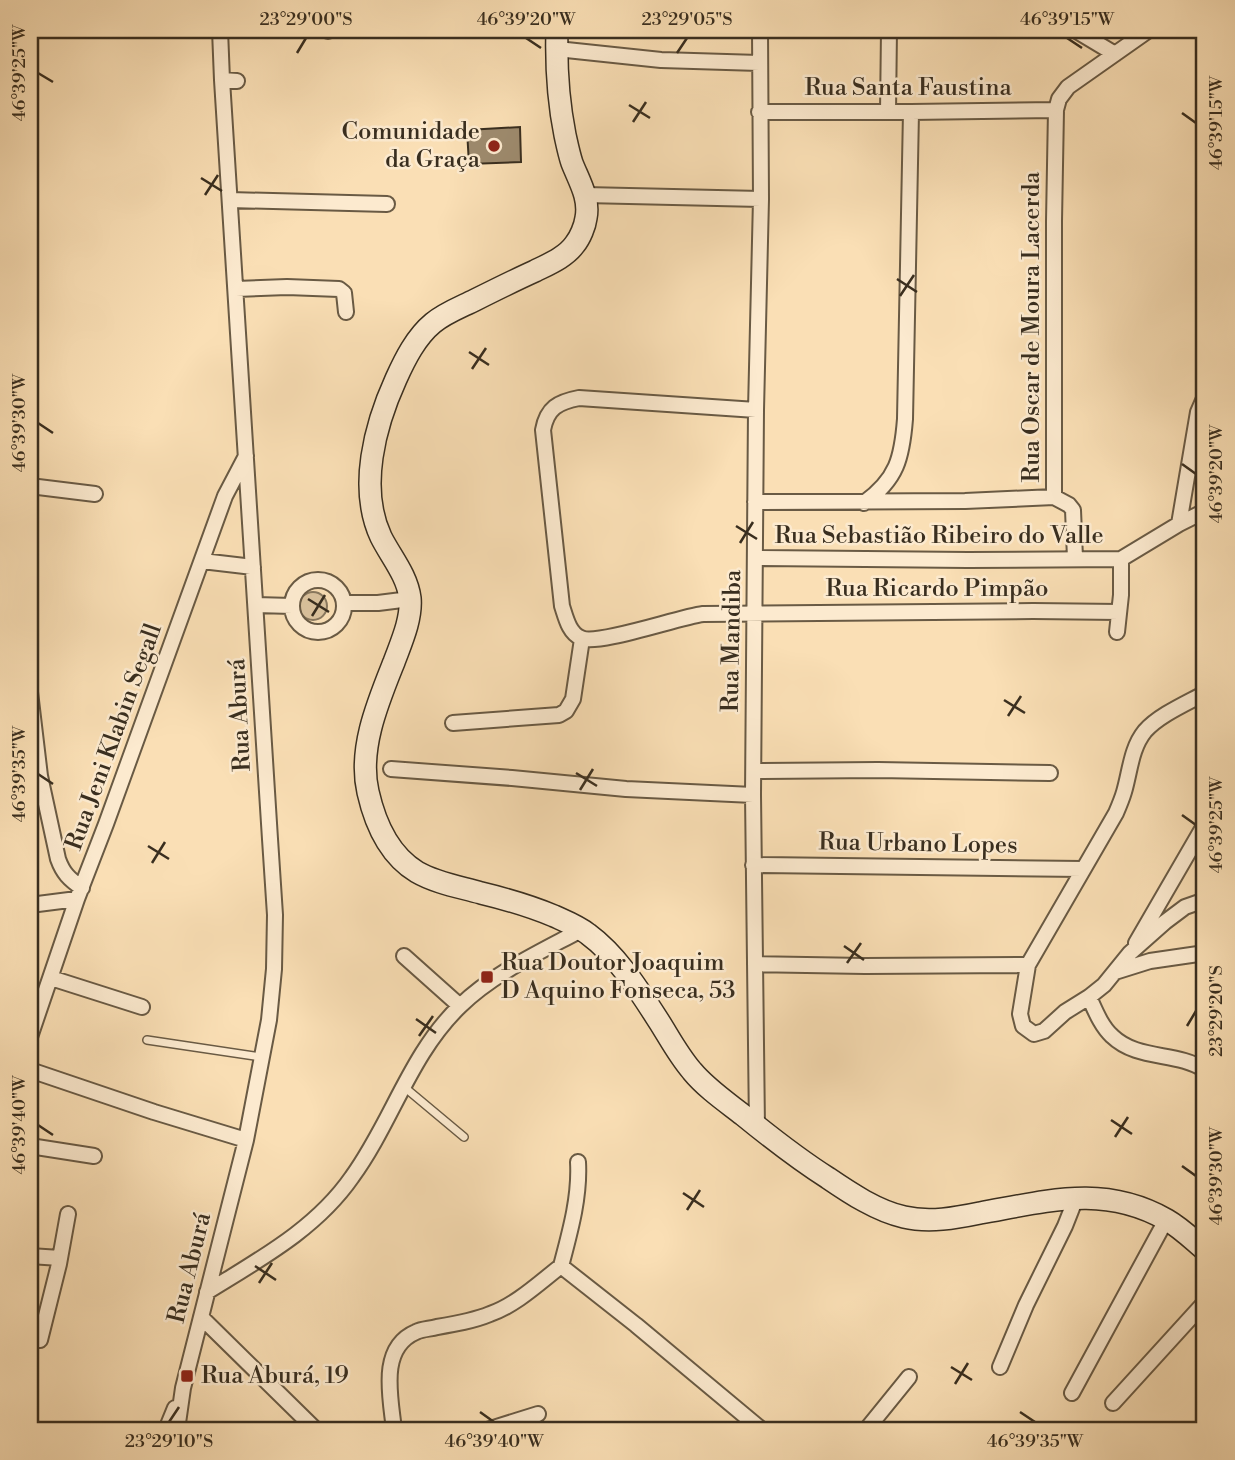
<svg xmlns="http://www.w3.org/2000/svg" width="1235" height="1460" font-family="'Libre Bodoni',serif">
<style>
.green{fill:#d9c19c;stroke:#89785e;stroke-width:2}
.building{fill:#9d8a6d;stroke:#392e1f;stroke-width:2}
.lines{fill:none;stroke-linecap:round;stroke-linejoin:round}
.lane-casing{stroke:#695a44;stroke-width:10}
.street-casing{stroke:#695a44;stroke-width:18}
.secondary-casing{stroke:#392e1f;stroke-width:24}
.lane{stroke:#fceacf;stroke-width:7}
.street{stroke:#fceacf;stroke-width:14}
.secondary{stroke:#fceacf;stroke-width:21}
.ticks{fill:none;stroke:#392e1f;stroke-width:2.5}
.poi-dot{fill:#8f2418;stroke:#fceacf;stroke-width:2.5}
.labels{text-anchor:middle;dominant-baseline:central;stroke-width:5;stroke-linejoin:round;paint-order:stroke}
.street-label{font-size:24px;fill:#392e1f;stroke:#fceacf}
.poi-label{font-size:24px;fill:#392e1f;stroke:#fceacf;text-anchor:start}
.neatline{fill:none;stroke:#392e1f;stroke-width:2.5}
.ticks-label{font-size:18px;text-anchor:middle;fill:#392e1f}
</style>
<rect width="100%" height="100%" fill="#fadfb5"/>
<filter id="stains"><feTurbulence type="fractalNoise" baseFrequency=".00286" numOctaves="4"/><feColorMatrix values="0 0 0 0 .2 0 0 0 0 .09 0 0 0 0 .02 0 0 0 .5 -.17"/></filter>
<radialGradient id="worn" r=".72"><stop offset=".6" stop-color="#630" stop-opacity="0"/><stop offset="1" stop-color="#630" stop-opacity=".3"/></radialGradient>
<path class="green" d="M299 606a14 14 0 1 1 28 0a14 14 0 1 1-28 0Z"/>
<path class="building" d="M 520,127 L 521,162 L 469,164 L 467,130 Z"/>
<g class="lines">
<defs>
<path id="lane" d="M 147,1040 L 261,1057
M 403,1086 L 464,1137"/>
<path id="street" d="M 327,30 L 328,31
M 1075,30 L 1115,54
M 557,49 L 661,60 L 759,63
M 222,80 L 237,81
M 759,112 L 911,112 L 1056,110
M 888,112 L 889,30
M 585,195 L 761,199
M 230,200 L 387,204
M 236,289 L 287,287 L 339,289 L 344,293 L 346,312
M 756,410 L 579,398 C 558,402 547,408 543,430 L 562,606 C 566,618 569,633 581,638 C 597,646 679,617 703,614 L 1033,611 L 1119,612
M 30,486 L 95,494
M 1054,497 L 1069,505 L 1073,510 L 1075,558
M 755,502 L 965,501 L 1054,497 L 1054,221 L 1056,110 L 1059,99 L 1068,87 L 1149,30
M 864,503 C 897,479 902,458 905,419 L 911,112
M 1179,524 L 1198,412 L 1205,396
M 756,558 L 968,560 L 1121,559
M 1121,559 L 1179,524 L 1205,511
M 202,561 L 253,567
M292 606a26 26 0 1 1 52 0a26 26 0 1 1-52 0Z
M 344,603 L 378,603 L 410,599
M 256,605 L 292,606
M 1117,632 L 1121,595 L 1121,559
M 30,692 L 40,776 L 58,859 C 63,873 69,879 82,888
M 1205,693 C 1187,703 1159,715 1145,731 C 1131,748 1130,772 1124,792 C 1122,799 1119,806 1116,813 L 1028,965 L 1020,1014 L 1023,1026 L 1034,1034 L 1044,1031 L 1065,1012 L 1089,997 L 1104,985 L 1130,953 L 1165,922 L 1185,907 L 1205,900
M 453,723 L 559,715 L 566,711 L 573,699 L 582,639
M 391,769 L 512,778 L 626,789 L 753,795
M 754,771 L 878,770 L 1050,773
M 753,865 L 1082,869
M 30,905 L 77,899
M 1136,943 L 1205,824
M 404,956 L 460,1006
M 755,964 L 865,966 L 1028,965
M 1115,972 L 1150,961 L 1205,953
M 51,978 L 142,1007
M 1089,997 C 1095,1010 1101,1026 1112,1036 C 1138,1061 1176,1051 1205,1070
M 30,1037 L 77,899 L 106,824 L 225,496 L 246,456
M 30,1070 L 154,1112 L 246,1140
M 757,1127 L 753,795 L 756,410 L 761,199 L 760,30
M 30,1146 L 94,1156
M 30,1256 L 60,1258
M 561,1266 L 636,1325 L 762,1430
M 207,1292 C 260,1259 316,1229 352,1177 C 392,1122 410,1054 460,1006 C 494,973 540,952 581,930
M 201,1317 L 316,1430
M 40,1340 L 59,1264 L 68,1214
M 1000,1367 L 1026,1305 L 1065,1226 L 1076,1198
M 1072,1393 L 1166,1220
M 1113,1403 L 1205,1302
M 166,1430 L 175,1408
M 177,1430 L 183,1388 L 246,1140 L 269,1020 L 274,969 L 275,915 L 270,839 L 222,80 L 220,30
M 394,1430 C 391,1399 378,1348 416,1332 C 422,1329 430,1329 437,1327 C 455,1324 473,1321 490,1314 C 516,1305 539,1283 561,1266 C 570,1232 580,1197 578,1162
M 487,1430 L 538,1414
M 866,1430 L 909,1377"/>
<path id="secondary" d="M 557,30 C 556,65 558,100 565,135 C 567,144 569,154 572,163 C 579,181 590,198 586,218 C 585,226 580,238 575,244 C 566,257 549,264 535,271 C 515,280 495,290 475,300 C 461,307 445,313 433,323 C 416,337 405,359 396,379 C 375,425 358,488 381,537 C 391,557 407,575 410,598 C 412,619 401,643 394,662 C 378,702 358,749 368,792 C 375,823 389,855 417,872 C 436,883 460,887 481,893 C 506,899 530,906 554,916 C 565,921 578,926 588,934 C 618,956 640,992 660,1023 C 670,1039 679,1056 692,1071 C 706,1088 725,1101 743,1115 C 770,1137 798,1159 828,1178 C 850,1193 877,1211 904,1217 C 929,1223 956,1218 980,1213 C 1048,1201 1104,1184 1167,1220 C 1181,1228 1193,1240 1205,1250"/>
</defs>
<use href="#lane" class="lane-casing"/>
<use href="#street" class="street-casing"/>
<use href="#secondary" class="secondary-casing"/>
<use href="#lane" class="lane"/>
<use href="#street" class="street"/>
<use href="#secondary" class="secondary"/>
</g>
<path class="ticks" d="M 526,38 L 541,48M 1067,38 L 1082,48M 297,53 L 306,38M 677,53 L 687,38M 38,73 L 53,82M 629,105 L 650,118M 1182,113 L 1196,123M 633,122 L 646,102M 201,178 L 222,191M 205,195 L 218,175M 897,279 L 917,292M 900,296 L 914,275M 469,352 L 489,365M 472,369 L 486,348M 38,423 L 53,433M 1182,464 L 1196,474M 736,526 L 757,539M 740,543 L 753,522M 308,599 L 329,612M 312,616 L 325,595M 1004,700 L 1025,713M 1008,716 L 1021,696M 576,773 L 597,786M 38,774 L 53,784M 580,790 L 593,769M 1182,815 L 1196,825M 148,846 L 169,859M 152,863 L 165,842M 844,946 L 864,960M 847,963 L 861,943M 416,1019 L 436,1033M 1187,1026 L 1196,1011M 419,1036 L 433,1016M 1111,1120 L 1132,1134M 38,1125 L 53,1135M 1115,1137 L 1128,1117M 1182,1166 L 1196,1176M 683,1193 L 704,1207M 687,1210 L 700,1190M 255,1266 L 276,1280M 259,1283 L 272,1263M 951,1367 L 972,1380M 955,1384 L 968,1363M 480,1412 L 494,1422M 1020,1412 L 1035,1422M 169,1422 L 179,1407"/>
<g class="poi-dot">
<circle cx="494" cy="146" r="7"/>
<rect x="480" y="970" width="14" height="14" rx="3.5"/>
<rect x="180" y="1369" width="14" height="14" rx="3.5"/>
</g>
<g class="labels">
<g class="street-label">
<text x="908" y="88">Rua Santa Faustina</text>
<text transform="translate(1032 327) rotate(-90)">Rua Oscar de Moura Lacerda</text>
<text x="939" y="536">Rua Sebastião Ribeiro do Valle</text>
<text x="937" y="589">Rua Ricardo Pimpão</text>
<text transform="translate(732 641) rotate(-89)">Rua Mandiba</text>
<text transform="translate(240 715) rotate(-93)">Rua Aburá</text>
<text transform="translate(114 737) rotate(-70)">Rua Jeni Klabin Segall</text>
<text transform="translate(918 844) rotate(1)">Rua Urbano Lopes</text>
<text transform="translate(190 1268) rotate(-76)">Rua Aburá</text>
</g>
<g class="poi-label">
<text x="480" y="132" text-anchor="end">Comunidade<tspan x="480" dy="28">da Graça</tspan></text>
<text x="501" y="963">Rua Doutor Joaquim<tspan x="501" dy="28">D Aquino Fonseca, 53</tspan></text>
<text x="201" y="1376">Rua Aburá, 19</text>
</g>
</g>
<rect width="1235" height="1460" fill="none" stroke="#fadfb5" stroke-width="77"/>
<rect x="38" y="38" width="1158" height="1384" class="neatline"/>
<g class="ticks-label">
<text x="306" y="25">23°29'00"S</text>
<text x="526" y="25">46°39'20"W</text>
<text x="687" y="25">23°29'05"S</text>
<text x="1067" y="25">46°39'15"W</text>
<text transform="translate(19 73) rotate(-90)" y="6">46°39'25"W</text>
<text transform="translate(1216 123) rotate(-90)" y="6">46°39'15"W</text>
<text transform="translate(19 423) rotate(-90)" y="6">46°39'30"W</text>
<text transform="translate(1216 474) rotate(-90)" y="6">46°39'20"W</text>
<text transform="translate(19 774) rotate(-90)" y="6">46°39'35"W</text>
<text transform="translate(1216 825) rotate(-90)" y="6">46°39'25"W</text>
<text transform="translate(1216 1011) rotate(-90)" y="6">23°29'20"S</text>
<text transform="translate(19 1125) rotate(-90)" y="6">46°39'40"W</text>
<text transform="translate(1216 1176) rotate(-90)" y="6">46°39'30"W</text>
<text x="169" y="1447">23°29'10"S</text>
<text x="494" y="1447">46°39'40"W</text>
<text x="1035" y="1447">46°39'35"W</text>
</g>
<rect width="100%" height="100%" filter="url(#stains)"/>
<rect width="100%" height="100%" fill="url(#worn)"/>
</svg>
